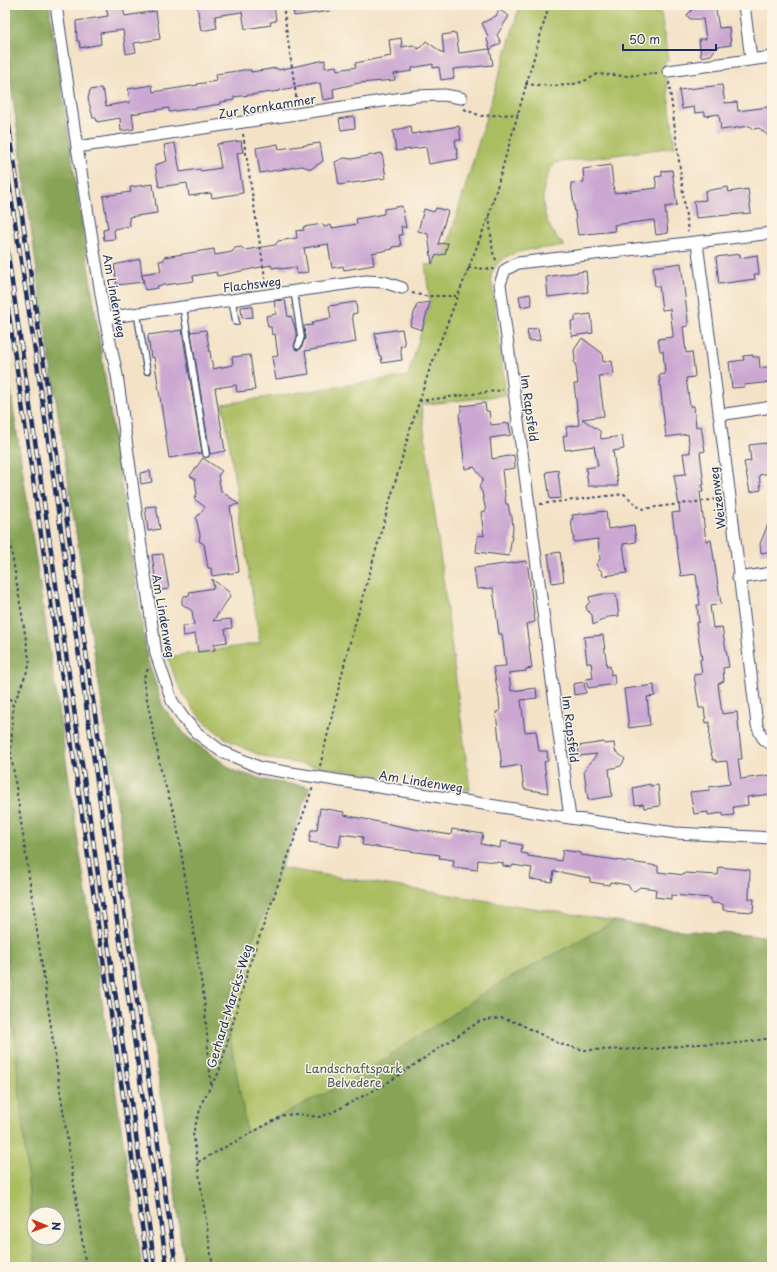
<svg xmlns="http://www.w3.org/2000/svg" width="777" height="1272" font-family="'Playpen Sans',sans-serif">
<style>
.green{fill:#aabd61;stroke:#627660}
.forest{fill:#87a457;stroke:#516a5a;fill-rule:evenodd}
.building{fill:#cba7d1}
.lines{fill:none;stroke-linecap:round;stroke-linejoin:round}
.lane-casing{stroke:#3c4a6e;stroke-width:8}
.street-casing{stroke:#3c4a6e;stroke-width:13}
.path{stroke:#3c4a6e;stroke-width:2;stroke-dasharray:3 3;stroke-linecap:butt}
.lane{stroke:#fff;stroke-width:5.5}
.street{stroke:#fff;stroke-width:11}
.rail-casing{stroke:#1b2f5e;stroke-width:4.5}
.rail{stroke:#fcf5e5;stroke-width:3;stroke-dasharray:9;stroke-linecap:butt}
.labels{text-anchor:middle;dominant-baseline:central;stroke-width:3;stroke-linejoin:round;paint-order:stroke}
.street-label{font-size:12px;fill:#1b2f5e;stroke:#fcf5e5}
.park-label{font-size:12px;fill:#465a5f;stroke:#fcf5e5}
</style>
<rect width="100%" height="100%" fill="#fcf5e5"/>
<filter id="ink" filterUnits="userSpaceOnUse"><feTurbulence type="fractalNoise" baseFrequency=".025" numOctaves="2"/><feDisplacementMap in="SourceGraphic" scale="8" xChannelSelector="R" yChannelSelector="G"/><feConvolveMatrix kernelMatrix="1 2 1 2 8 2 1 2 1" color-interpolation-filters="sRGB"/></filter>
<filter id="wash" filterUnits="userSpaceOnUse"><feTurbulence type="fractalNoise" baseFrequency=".012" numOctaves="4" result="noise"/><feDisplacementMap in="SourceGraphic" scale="16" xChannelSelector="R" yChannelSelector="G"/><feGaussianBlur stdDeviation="0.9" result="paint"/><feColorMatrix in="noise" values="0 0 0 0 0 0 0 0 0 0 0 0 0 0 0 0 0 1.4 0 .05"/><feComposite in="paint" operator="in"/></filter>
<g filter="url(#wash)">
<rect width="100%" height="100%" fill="#f4e2c7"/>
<path class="green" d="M 5,5 L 49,5 L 147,658 L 163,707 L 187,737 L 234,771 L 268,781 L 310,787 L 281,868 L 665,929 L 772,937 L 772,1267 L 184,1267 L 173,1174 L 41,300 L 5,40 Z
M 520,5 L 660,5 L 668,61 L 664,62 L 675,147 L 555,163 C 535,190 541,225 565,246 C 540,250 499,246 491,276 L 506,395 L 421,405 L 470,790 L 276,760 C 220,744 184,714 168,657 L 260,643 L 223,404 L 408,376 L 430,302 L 425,265 L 436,264 L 435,256 L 445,254 Z
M 5,938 L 36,1267 L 5,1267 Z"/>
<path class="forest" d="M 5,5 L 49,5 L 147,658 L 163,707 L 187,737 L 234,771 L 268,781 L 310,787 L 281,868 L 225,1009 L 247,1132 L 350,1081 L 495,986 L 615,921 L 665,929 L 772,937 L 772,1267 L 184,1267 L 173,1174 L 41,300 L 5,40 Z
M 5,353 L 142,1267 L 36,1267 L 5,938 ZM 34,1214 L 58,1214 L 58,1238 L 34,1238 Z"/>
<g id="blocks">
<path class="building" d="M 122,5 L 125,16 L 156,11 L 160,39 L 134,43 L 136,52 L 126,54 L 123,30 L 100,33 L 101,44 L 80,48 L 79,41 L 77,41 L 76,21 L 108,16 L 106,7 Z
M 203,5 L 274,5 L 276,21 L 270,22 L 271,25 L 245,29 L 242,12 L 215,16 L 217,28 L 201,31 L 197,6 Z
M 293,5 L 330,5 L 330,11 L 294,16 Z
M 692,5 L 715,5 L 719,28 L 729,27 L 731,45 L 717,47 L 711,55 L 701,57 L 699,39 L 706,39 L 703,19 L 690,19 L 687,15 L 693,9 Z
M 499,10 L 509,16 L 497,35 L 501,43 L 490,49 L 487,39 L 488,36 L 482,23 L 496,16 Z
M 456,33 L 459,53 L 490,49 L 493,65 L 453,69 L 454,78 L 441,80 L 439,67 L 433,68 L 433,64 L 412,68 L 412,71 L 394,74 L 395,80 L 359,83 L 333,89 L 334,98 L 323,100 L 320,83 L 280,90 L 280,91 L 234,97 L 234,100 L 221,102 L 221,104 L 169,112 L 169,108 L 132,114 L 134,129 L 121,131 L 120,118 L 97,122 L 96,118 L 93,118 L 88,99 L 90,90 L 101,88 L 104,93 L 106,106 L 130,102 L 128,89 L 152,85 L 153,92 L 198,85 L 197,84 L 217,81 L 216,74 L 244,70 L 251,70 L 251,72 L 277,68 L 278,70 L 325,60 L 325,68 L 336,66 L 337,70 L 356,67 L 355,63 L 391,56 L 389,40 L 401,38 L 402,47 L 413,45 L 419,49 L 426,41 L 444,54 L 442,35 Z
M 722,85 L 725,103 L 737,102 L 738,111 L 768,107 L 770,121 L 772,121 L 772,139 L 759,128 L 754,129 L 750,126 L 721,130 L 719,114 L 705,116 L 705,112 L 695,113 L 694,107 L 682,109 L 679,90 Z
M 354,116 L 355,128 L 341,130 L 339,119 Z
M 411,126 L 412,134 L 459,126 L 461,140 L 455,140 L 458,159 L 429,164 L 426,147 L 396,151 L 393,131 Z
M 241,141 L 243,152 L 237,153 L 243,193 L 212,198 L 211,193 L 189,196 L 187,183 L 159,187 L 155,165 L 167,161 L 164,145 L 175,143 L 180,172 L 200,169 L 201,171 L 221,168 L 217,144 Z
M 320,143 L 323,161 L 311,169 L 302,166 L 260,173 L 256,148 L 278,144 L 279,149 Z
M 382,153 L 386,178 L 339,185 L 335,162 L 344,158 L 352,159 Z
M 611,165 L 614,193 L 657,188 L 655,177 L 662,176 L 662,171 L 672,170 L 677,205 L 665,207 L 668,233 L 656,235 L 654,220 L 614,225 L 615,231 L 578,235 L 571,183 L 584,182 L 583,169 Z
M 153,184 L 157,213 L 129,217 L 130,226 L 114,229 L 115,239 L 104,240 L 103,230 L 108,229 L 103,196 L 131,192 L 130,187 Z
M 728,187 L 729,192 L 748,189 L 751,213 L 696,218 L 694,201 L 706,200 L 705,191 Z
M 402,206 L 406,228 L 401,226 L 402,235 L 399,235 L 401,246 L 392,247 L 393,249 L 372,253 L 374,265 L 344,270 L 343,266 L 332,268 L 328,244 L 304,248 L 308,272 L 297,274 L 296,267 L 280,269 L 280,267 L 272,268 L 271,265 L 217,276 L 216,272 L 193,276 L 194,281 L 157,286 L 158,288 L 145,290 L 142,274 L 161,271 L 159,261 L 164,260 L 164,257 L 214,249 L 215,255 L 232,252 L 235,248 L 241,247 L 245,250 L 275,245 L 278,241 L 297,238 L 296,231 L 304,230 L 303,227 L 323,224 L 324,227 L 331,225 L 332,228 L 357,224 L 356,219 L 384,214 L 384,209 Z
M 436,208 L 448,211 L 438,244 L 448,243 L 445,254 L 435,256 L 432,264 L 428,234 L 418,231 L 424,209 L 434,212 Z
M 740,254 L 740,258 L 757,255 L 759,274 L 754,274 L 755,279 L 719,284 L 716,257 Z
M 140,259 L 143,282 L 117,285 L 114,265 Z
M 681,263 L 688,321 L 688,326 L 683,327 L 686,353 L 692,352 L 695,375 L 694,377 L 686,378 L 690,406 L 694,406 L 696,427 L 701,426 L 705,451 L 700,452 L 704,485 L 702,485 L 703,492 L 700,492 L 706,541 L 711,540 L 721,604 L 710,606 L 713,628 L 722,627 L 729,667 L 723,668 L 724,681 L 718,684 L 722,714 L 737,712 L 742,759 L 738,759 L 741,779 L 772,775 L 772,794 L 747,797 L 748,805 L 733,807 L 734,815 L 723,816 L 723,813 L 708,815 L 708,812 L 694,814 L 690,792 L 710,790 L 709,787 L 730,784 L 727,761 L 716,762 L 716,760 L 713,760 L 709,745 L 710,722 L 706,723 L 704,708 L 699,708 L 694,675 L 702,674 L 700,660 L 702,659 L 696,623 L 699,622 L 697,605 L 700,605 L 696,574 L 681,576 L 672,513 L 680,512 L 674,475 L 686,474 L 683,453 L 690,453 L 688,434 L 666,437 L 659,375 L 665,374 L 663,351 L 660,351 L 658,339 L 673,337 L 673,334 L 670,309 L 662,310 L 659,286 L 655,286 L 653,267 Z
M 586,271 L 588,292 L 548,297 L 546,277 Z
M 530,294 L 532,305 L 521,307 L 519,296 Z
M 285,300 L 288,317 L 291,316 L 295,328 L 297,337 L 294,346 L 296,350 L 301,349 L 305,338 L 304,326 L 313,325 L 312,322 L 331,318 L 329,306 L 356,302 L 357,313 L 352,314 L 356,342 L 305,351 L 309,374 L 276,379 L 272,357 L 278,356 L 275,334 L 272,335 L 271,327 L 268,327 L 266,316 L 276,314 L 274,301 Z
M 430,302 L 422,330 L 410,326 L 417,304 Z
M 252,306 L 253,317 L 242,318 L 241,307 Z
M 591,314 L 593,333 L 572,336 L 571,321 L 575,321 L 575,316 Z
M 538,328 L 540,340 L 529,341 L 527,330 Z
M 402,329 L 405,346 L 400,346 L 402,360 L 382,363 L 381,356 L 379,356 L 375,333 Z
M 182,330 L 202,453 L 169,458 L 154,357 L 151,358 L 148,337 L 148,335 Z
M 206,330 L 213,369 L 233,365 L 232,357 L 250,355 L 255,390 L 237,392 L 236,385 L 215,388 L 225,451 L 210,454 L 191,332 Z
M 582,338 L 602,353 L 603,362 L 612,361 L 614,374 L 599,376 L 604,416 L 582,419 L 600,431 L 601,439 L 622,436 L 624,449 L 613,451 L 618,486 L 588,486 L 586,468 L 598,466 L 594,446 L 565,450 L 563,436 L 567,435 L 566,427 L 579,425 L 574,384 L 578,384 L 576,367 L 574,362 L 575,360 L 574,350 Z
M 753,355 L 753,357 L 759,357 L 760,368 L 772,366 L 772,382 L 744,385 L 745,387 L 732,388 L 729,362 L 744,360 L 743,356 Z
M 485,403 L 486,411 L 489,411 L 491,425 L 509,423 L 511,435 L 490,438 L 492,459 L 514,455 L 515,468 L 502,470 L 506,504 L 508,504 L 510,514 L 512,517 L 513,529 L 509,556 L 476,552 L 478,535 L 484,536 L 481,512 L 486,511 L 482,492 L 479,487 L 483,479 L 474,467 L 465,469 L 459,414 L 461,412 L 461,406 Z
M 766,443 L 770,473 L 759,475 L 761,490 L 750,492 L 744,462 L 751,461 L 749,445 Z
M 203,458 L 222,471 L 218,475 L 221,491 L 239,504 L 230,506 L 239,572 L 212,576 L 211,568 L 208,568 L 204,544 L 199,541 L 200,535 L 196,518 L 205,507 L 194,499 L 197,494 L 195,479 L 190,476 Z
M 558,470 L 561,498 L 550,499 L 546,472 Z
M 150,471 L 152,482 L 141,484 L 140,473 Z
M 156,506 L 160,529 L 148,531 L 145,507 Z
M 606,511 L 608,529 L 634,525 L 636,542 L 623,544 L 627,573 L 603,576 L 602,572 L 596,565 L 600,559 L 598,539 L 574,542 L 571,519 L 573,519 L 572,515 Z
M 772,514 L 772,551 L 761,553 L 760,544 Z
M 560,552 L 564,581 L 552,583 L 548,554 Z
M 163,554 L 169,589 L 157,591 L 152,555 Z
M 527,561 L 535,622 L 526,624 L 532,668 L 526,669 L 526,671 L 509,673 L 511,691 L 536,688 L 537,698 L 521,700 L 525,732 L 536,731 L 539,751 L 547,751 L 548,761 L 544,762 L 548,793 L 524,789 L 521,765 L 502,768 L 496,712 L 500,711 L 499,697 L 493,667 L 506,666 L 502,634 L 499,634 L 493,588 L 477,589 L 474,568 Z
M 212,579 L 229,592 L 230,597 L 213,621 L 231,619 L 232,628 L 225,629 L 227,642 L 214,644 L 215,650 L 198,652 L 195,634 L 183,636 L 182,626 L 194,625 L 192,611 L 182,604 L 182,599 L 184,596 L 190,595 L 189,592 L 214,588 Z
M 602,594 L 616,594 L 619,616 L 608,617 L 593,625 L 592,615 L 587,610 L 586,606 L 590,602 L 589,597 Z
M 603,635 L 607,667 L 610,666 L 611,675 L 614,674 L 615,684 L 588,688 L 586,679 L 593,678 L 591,663 L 587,663 L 584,637 Z
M 584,682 L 586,693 L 574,695 L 573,684 Z
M 654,685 L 655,696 L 647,697 L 650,725 L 629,728 L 624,689 Z
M 604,742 L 604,744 L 614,743 L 615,751 L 625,759 L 621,766 L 609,769 L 612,796 L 588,800 L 584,771 L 597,754 L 579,756 L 578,746 Z
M 650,784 L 650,786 L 658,785 L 660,806 L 644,808 L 643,804 L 635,805 L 633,788 Z
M 320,808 L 344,812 L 344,815 L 414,829 L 451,835 L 452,829 L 483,834 L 481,844 L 500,848 L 501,841 L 522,845 L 521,853 L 528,854 L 528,856 L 561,861 L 563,850 L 581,853 L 581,855 L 658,866 L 658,872 L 684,875 L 685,873 L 718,875 L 719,867 L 750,870 L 749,899 L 754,899 L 753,912 L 723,910 L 723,904 L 711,903 L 711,898 L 671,895 L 671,899 L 655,897 L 656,889 L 640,887 L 635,891 L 631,890 L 628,885 L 610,882 L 609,885 L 590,882 L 590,878 L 554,871 L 552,882 L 530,879 L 532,868 L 513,865 L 512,867 L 503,866 L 503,863 L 478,860 L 477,870 L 453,867 L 454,860 L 439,858 L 440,855 L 362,845 L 363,837 L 341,834 L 339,847 L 309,842 L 311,830 L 317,830 Z"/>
</g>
</g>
<g filter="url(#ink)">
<use href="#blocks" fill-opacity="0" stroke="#3c4a6e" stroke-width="1"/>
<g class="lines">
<defs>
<path id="lane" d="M 294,291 L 301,337 L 298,346
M 232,300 L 236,322
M 183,306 L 206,454
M 137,313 L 147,371"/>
<path id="street" d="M 56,5 L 77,147 L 105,318 L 117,375 L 156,654 L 172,701 L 184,719 L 197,733 L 221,751 L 261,768 L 570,818 L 675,833 L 772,838
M 744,5 L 751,59
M 668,71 L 772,57
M 77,147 L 416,96 L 444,95 L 461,98
M 697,243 L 730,497 L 757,725 C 760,734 763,741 772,744
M 105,318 L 366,281 L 384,282 L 402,288
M 719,415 L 772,407
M 738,578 L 772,573
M 570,818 L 500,284 L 505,270 L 518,263 L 772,233"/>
</defs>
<use href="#lane" class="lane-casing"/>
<use href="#street" class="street-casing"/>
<path class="path" d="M 283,5 L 297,103
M 669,82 L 688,232
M 525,84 C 550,86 576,89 597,74 L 627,76 L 657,73
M 464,109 L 481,116 L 518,114
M 243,134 L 266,284
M 489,216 L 493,253 L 497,262
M 468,268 L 494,269
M 412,293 L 425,296 L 456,296
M 419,401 L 503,390
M 540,504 L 624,494 L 641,509 L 719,499
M 5,512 L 30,664 L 13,706
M 148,669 L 143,679 L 162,775 L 176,819 L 204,999 L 211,1085
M 5,687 L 13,706 L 11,753 L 86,1267
M 5,753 L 11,753
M 320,766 L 348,649 L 410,430 L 429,371 L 489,215 L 549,5
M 198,1162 L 284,1115 L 297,1114 L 319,1117 L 331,1113 L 384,1085 L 480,1021 L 501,1018 L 518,1023 L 560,1044 L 584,1050 L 655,1049 L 696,1044 L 740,1043 L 772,1038
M 213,1267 L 193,1133 L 203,1100 L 219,1072 L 250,963 L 313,787"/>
<use href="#lane" class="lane"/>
<use href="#street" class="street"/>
<defs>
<path id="rail" d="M 5,99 L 176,1267
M 5,158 L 36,357 L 167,1267
M 5,234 L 155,1267
M 5,288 L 148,1267"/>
</defs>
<use href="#rail" class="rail-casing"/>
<use href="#rail" class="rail"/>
</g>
</g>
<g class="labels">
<g class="street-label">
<text transform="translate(267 106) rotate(-9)">Zur Kornkammer</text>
<text transform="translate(252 284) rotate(-7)">Flachsweg</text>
<text transform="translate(115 296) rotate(80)">Am Lindenweg</text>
<text transform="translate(530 408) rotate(82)">Im Rapsfeld</text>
<text transform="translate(717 498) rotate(-97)">Weizenweg</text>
<text transform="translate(164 616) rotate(80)">Am Lindenweg</text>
<text transform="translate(571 729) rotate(83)">Im Rapsfeld</text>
<text transform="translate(421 781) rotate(9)">Am Lindenweg</text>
<text transform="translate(229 1006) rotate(-73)">Gerhard-Marcks-Weg</text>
</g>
<g class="park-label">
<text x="354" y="1068">Landschaftspark<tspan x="354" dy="14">Belvedere</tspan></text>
</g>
</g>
<rect width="777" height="1272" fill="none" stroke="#fcf5e5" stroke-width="20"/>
<g transform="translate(46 1226) rotate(91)"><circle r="19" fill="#fcf5e5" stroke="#a2a6af"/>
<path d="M0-3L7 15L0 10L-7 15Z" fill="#c8321e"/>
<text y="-6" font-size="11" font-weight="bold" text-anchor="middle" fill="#1b2f5e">N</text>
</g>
<path d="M623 44v6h93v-6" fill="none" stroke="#1b2f5e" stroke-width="2"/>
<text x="629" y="44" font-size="12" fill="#1b2f5e" stroke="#fcf5e5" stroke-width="3" paint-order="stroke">50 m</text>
</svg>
